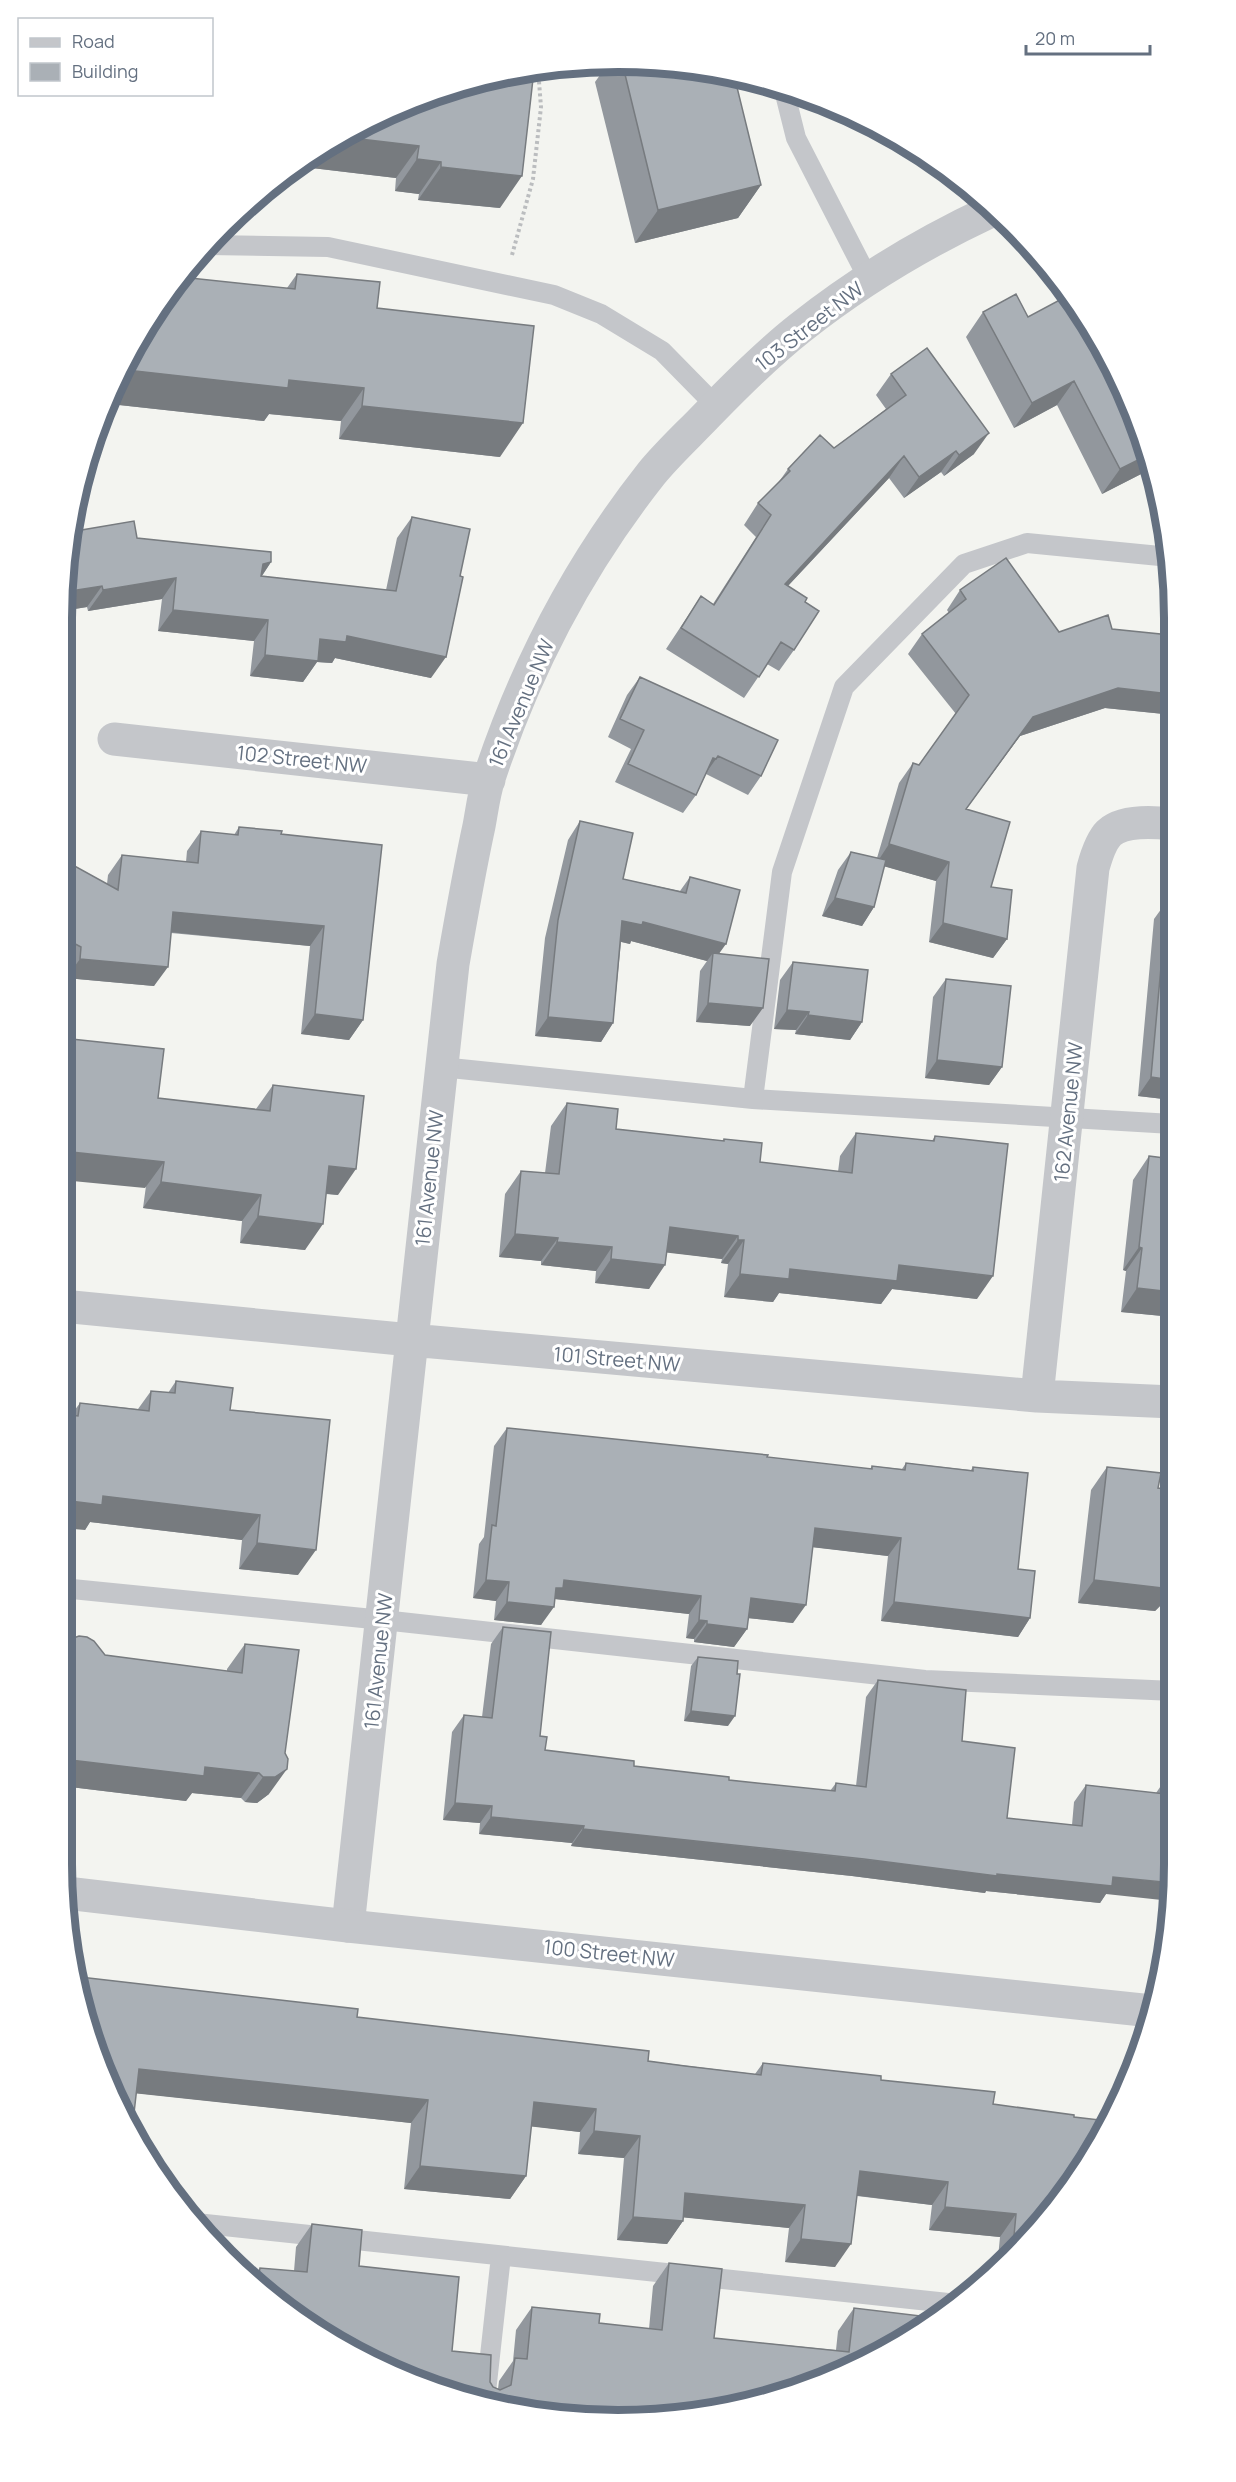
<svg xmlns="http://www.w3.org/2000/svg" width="1236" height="2482" font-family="Manrope,sans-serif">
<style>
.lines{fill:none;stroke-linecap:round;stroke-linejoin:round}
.path{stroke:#bbbdbf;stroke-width:4;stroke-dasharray:3 3;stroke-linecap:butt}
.service{stroke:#c4c6ca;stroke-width:20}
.minor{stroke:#c4c6ca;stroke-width:33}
.tertiary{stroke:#c4c6ca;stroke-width:33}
.wall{fill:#92979d}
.shaded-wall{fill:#777b7f}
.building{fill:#aab0b6;stroke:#777b7f;stroke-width:1.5}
.labels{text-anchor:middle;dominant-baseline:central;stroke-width:6;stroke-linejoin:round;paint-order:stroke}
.street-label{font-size:20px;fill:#647080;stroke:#fff}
.rim{fill:none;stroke:#647080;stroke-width:8}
</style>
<rect width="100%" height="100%" fill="#f3f4f0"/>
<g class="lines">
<path class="path" d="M 512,255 L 533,179 L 541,107 L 538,69"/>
<path class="service" d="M 784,90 L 796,138 L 869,280
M 208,245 L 328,247 L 554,295 L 601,314 L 662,351 L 716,406
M 441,1067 L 753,1099 L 1172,1124
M 753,1099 L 782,872 L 844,687 L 964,564 L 1027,543 L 1170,557
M 62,1588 L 383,1620 L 925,1680 L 1174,1691
M 196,2223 L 948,2303
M 485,2401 L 501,2256"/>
<path class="minor" d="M 114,739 L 489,780
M 62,1306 L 411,1340 L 1037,1396 L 1173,1402
M 1037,1396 L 1093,868 C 1096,857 1101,841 1109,833 C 1123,820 1154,822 1171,824
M 348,1926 L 453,964 C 461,918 469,872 479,826 C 482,810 484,793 489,778 C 525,669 580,564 651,474 C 668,453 689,434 708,414 C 737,384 767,354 800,328 C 858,282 925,242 991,211"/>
<path class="tertiary" d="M 66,1893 L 348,1926 L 1152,2011"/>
</g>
<path class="wall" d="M 618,62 L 727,72 L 761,185 L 738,218 L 635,243 L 595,82 L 608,64 L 608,63 Z
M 405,104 L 500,208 L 418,200 L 419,194 L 395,191 L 396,178 L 295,166 L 309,155 Z
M 297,274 L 377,308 L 500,457 L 339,439 L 341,421 L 269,414 L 264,421 L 110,404 L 103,415 L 104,405 L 287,288 Z
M 983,312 L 1028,317 L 1145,472 L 1102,494 L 1057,405 L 1014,428 L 966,337 Z
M 891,374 L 974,454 L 944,476 L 941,472 L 904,498 L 889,478 L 788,586 L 805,602 L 794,650 L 779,671 L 767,664 L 744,698 L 666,649 L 701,596 L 713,604 L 756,537 L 744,525 L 758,503 L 778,483 L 788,469 L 834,448 L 886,409 L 876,395 Z
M 412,517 L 431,678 L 335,658 L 332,663 L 317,662 L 303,682 L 250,676 L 254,641 L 158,631 L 162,599 L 88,611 L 87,607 L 62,611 L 70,532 L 137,538 L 271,562 L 262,576 L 386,590 L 397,538 Z
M 960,590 L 1059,632 L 1112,629 L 1160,634 L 1160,628 L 1170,615 L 1170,739 L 1161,738 L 1164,714 L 1105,708 L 1020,736 L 966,809 L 1007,939 L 993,958 L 929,942 L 936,881 L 884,866 L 874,907 L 862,926 L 822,916 L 838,870 L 851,852 L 877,858 L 899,783 L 913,763 L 919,765 L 956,714 L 908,654 L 922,634 L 949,613 L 947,610 Z
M 640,677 L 761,776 L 748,795 L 706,774 L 696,795 L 683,813 L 615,782 L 631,749 L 608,737 L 627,695 Z
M 580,821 L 623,879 L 680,891 L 690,877 L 719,954 L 750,1026 L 696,1022 L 700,971 L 707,961 L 631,941 L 630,944 L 621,942 L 613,1023 L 601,1042 L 535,1036 L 545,938 L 568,840 Z
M 239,827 L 281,834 L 382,845 L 363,1020 L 349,1040 L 301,1034 L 310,946 L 171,933 L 154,986 L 66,978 L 67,967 L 62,964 L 62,859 L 107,884 L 108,875 L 122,855 L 186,862 L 187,851 L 201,831 L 234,835 Z
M 1167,901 L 1172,1100 L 1138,1096 L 1154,919 Z
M 793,962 L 862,1022 L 850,1040 L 795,1034 L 796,1030 L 774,1029 L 780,980 Z
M 946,979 L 1002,1067 L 989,1085 L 925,1078 L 933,997 Z
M 273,1085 L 338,1195 L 326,1194 L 305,1250 L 240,1243 L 242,1221 L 143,1208 L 158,1098 L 256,1109 Z
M 567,1103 L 616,1129 L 722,1141 L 724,1139 L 760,1162 L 838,1172 L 840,1156 L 856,1133 L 932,1141 L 935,1136 L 977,1299 L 892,1289 L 881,1304 L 779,1293 L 773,1302 L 724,1297 L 728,1264 L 721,1263 L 722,1259 L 667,1252 L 649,1289 L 595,1283 L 596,1271 L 541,1265 L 541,1261 L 499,1257 L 505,1194 L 521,1171 L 545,1173 L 551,1126 Z
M 1149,1156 L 1172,1159 L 1173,1317 L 1121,1312 L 1126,1271 L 1123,1270 L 1133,1180 Z
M 176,1381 L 230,1410 L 298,1575 L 239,1569 L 242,1540 L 90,1522 L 85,1530 L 71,1415 L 80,1403 L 138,1409 L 151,1391 L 168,1393 Z
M 507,1428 L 870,1469 L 872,1466 L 902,1469 L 906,1463 L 971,1470 L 973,1467 L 1018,1569 L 1030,1618 L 1018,1637 L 881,1621 L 888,1556 L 813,1547 L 793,1623 L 748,1618 L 747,1629 L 734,1647 L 694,1642 L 694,1639 L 686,1638 L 689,1614 L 555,1599 L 541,1625 L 494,1620 L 496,1601 L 473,1598 L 479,1544 L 484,1537 L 494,1446 Z
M 1107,1467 L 1158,1488 L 1160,1606 L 1155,1611 L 1078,1603 L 1091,1490 Z
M 503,1627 L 545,1750 L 634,1766 L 729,1780 L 830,1791 L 836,1783 L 856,1786 L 866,1697 L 878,1680 L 962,1741 L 1007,1818 L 1072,1825 L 1074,1802 L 1086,1785 L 1156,1793 L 1167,1777 L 1174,1778 L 1106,1894 L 1100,1903 L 986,1891 L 985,1893 L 852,1876 L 571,1846 L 572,1843 L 479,1834 L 480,1823 L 443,1820 L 452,1732 L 464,1715 L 482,1717 L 491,1644 Z
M 62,1642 L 105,1655 L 227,1671 L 227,1669 L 245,1644 L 269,1794 L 257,1803 L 245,1802 L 241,1798 L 192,1793 L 186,1801 L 62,1786 Z
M 698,1657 L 728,1726 L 684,1721 L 691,1666 Z
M 357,2017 L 648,2061 L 755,2074 L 763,2063 L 881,2080 L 993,2104 L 1074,2115 L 1012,2257 L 997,2268 L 1000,2237 L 929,2230 L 932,2205 L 857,2196 L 835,2267 L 785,2262 L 789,2228 L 683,2217 L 683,2221 L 667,2244 L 617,2240 L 624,2158 L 578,2154 L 580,2132 L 531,2126 L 526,2176 L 510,2199 L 404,2189 L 411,2123 L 136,2093 L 91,2043 Z
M 312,2224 L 452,2351 L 490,2382 L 493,2387 L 498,2389 L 499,2381 L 513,2361 L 516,2330 L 532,2307 L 599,2323 L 649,2329 L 653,2286 L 669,2263 L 714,2338 L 836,2350 L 838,2331 L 854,2308 L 864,2363 L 509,2410 L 339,2346 L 250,2282 L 260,2268 L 294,2271 L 296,2247 Z"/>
<path class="shaded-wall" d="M 343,137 L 419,146 L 396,178 L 295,166 L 309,155 Z
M 417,159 L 441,162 L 419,194 L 395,191 Z
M 441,167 L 522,176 L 500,208 L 418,200 Z
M 761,185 L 738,218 L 635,243 L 658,210 Z
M 127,370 L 289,380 L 364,388 L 341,421 L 269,414 L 264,421 L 110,404 L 103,415 L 101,415 L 104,405 L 117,381 Z
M 1074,381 L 1057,405 L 1014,428 L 1032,403 Z
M 362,406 L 523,423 L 500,457 L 339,439 Z
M 989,433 L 974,454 L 944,476 L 959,455 Z
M 956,451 L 941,472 L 904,498 L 919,477 Z
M 904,456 L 889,478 L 770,605 L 785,584 Z
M 1146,456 L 1149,467 L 1145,472 L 1102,494 L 1120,469 Z
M 271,562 L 257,583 L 263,564 Z
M 176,578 L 162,599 L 88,611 L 103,590 Z
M 102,586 L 87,607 L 62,611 L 64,592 Z
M 173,610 L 268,620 L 254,641 L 158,631 Z
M 347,636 L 446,657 L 431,678 L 335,658 L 332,663 L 317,662 L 303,682 L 250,676 L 265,655 L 320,639 Z
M 1118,688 L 1170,694 L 1170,705 L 1164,714 L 1105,708 L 1020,736 L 952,828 L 1033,717 Z
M 1170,725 L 1170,739 L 1161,738 Z
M 713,758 L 716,759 L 703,777 Z
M 889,844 L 949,862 L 936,881 L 876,864 Z
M 835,898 L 874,907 L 862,926 L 822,916 Z
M 173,912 L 324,926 L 310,946 L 159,931 Z
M 622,921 L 643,922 L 726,944 L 713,962 L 713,953 L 707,961 L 631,941 L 630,944 L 610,939 Z
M 943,923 L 1007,939 L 993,958 L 929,942 Z
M 80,959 L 168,967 L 154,986 L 66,978 Z
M 708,1003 L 763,1008 L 750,1026 L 696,1022 Z
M 787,1010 L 809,1012 L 796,1030 L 774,1029 Z
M 315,1014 L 363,1020 L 349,1040 L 301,1034 Z
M 808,1015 L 862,1022 L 850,1040 L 795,1034 Z
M 548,1017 L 613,1023 L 601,1042 L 535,1036 Z
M 937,1060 L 1002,1067 L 989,1085 L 925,1078 Z
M 1151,1077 L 1172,1080 L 1172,1100 L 1138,1096 Z
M 62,1151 L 164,1162 L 145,1188 L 62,1180 Z
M 329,1166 L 356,1169 L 338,1195 L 311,1192 Z
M 161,1182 L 261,1195 L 242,1221 L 143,1208 Z
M 258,1216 L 323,1224 L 305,1250 L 240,1243 Z
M 670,1227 L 738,1236 L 722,1259 L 653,1251 Z
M 515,1234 L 558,1238 L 541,1261 L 499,1257 Z
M 738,1240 L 744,1240 L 728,1264 L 721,1263 Z
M 557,1242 L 612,1247 L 596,1271 L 541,1265 Z
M 1139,1247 L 1142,1248 L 1126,1271 L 1123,1270 Z
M 611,1259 L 665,1265 L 649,1289 L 595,1283 Z
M 899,1265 L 993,1276 L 977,1299 L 892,1289 L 881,1304 L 779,1293 L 773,1302 L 724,1297 L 740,1274 L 790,1269 Z
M 1137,1288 L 1172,1292 L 1173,1317 L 1121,1312 Z
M 103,1496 L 260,1515 L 242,1540 L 90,1522 L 85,1530 L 62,1528 L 62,1500 Z
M 815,1528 L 901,1538 L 888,1556 L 802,1546 Z
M 257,1543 L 316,1550 L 298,1575 L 239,1569 Z
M 486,1580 L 509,1582 L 496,1601 L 473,1598 Z
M 564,1580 L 701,1596 L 689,1614 L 555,1599 L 550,1607 L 554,1607 L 541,1625 L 494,1620 L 507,1602 L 556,1588 Z
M 1094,1580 L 1173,1583 L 1174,1607 L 1160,1606 L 1155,1611 L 1078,1603 Z
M 751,1598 L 806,1605 L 793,1623 L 738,1617 Z
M 894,1602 L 1030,1618 L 1018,1637 L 881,1621 Z
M 699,1620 L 707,1621 L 694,1639 L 686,1638 Z
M 707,1624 L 747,1629 L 734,1647 L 694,1642 Z
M 691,1711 L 735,1716 L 728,1726 L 684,1721 Z
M 62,1759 L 205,1767 L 259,1773 L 241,1798 L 192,1793 L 186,1801 L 62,1786 Z
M 287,1769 L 269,1794 L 257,1803 L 245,1802 L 263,1777 Z
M 455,1803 L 492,1806 L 480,1823 L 443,1820 Z
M 491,1817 L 584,1826 L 572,1843 L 479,1834 Z
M 583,1829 L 997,1874 L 1113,1877 L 1173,1883 L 1171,1901 L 1106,1894 L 1100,1903 L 986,1891 L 985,1893 L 852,1876 L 571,1846 Z
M 139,2069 L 428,2100 L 411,2123 L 123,2092 Z
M 534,2102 L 596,2109 L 580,2132 L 518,2125 Z
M 594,2131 L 640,2136 L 624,2158 L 578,2154 Z
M 420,2166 L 526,2176 L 510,2199 L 404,2189 Z
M 860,2171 L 948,2182 L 932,2205 L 844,2194 Z
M 685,2193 L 805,2205 L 789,2228 L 669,2216 Z
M 945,2207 L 1016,2214 L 1000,2237 L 929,2230 Z
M 633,2217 L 683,2221 L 667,2244 L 617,2240 Z
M 801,2239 L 851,2244 L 835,2267 L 785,2262 Z"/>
<path class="building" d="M 622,62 L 727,72 L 734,75 L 761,185 L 658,210 Z
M 531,70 L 534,70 L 522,176 L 441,167 L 441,162 L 417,159 L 419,146 L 343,137 L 405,104 L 510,72 Z
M 297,274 L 380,282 L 377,308 L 534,326 L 523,423 L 362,406 L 364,388 L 289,380 L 288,388 L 127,370 L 126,382 L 117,381 L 155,309 L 181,277 L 295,289 Z
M 1016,294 L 1028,317 L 1069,295 L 1132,405 L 1146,456 L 1120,469 L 1074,381 L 1032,403 L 983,312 Z
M 927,348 L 989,433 L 959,455 L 956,451 L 919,477 L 904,456 L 785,584 L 807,598 L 805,602 L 819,611 L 794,650 L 781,642 L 759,677 L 681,628 L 701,596 L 714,605 L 771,515 L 758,503 L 790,471 L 788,469 L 820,435 L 834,448 L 906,395 L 891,374 Z
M 412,517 L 470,529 L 460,576 L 463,577 L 446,657 L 347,636 L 346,642 L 320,639 L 318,661 L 265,655 L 268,620 L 173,610 L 176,578 L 103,590 L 102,586 L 64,592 L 70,532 L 134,521 L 137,538 L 271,552 L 271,562 L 263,564 L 261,576 L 396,591 Z
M 1006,558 L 1059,632 L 1108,615 L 1112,629 L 1170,635 L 1170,694 L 1118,688 L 1033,717 L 966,809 L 1010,822 L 991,887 L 1012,890 L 1007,939 L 943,923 L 949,862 L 889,844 L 913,763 L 919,765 L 969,695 L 922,634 L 966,599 L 960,590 Z
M 640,677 L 778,740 L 761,776 L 718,756 L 716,759 L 713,758 L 696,795 L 628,764 L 644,730 L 620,719 Z
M 580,821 L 633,833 L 623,879 L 686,893 L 690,877 L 740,890 L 726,944 L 643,922 L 642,925 L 622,921 L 613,1023 L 548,1017 L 558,920 Z
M 239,827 L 282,831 L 281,834 L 382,845 L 363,1020 L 315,1014 L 324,926 L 173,912 L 168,967 L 80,959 L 81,947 L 62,937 L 62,859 L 118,890 L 122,855 L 198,863 L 201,831 L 238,835 Z
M 851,852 L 886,860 L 874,907 L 835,898 Z
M 1167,901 L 1171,901 L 1172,1080 L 1151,1077 Z
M 713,953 L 769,959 L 763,1008 L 708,1003 Z
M 793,962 L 868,970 L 862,1022 L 808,1015 L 809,1012 L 787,1010 Z
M 946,979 L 1011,986 L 1002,1067 L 937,1060 Z
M 62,1038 L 164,1049 L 158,1098 L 270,1111 L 273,1085 L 364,1096 L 356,1169 L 329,1166 L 323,1224 L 258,1216 L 261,1195 L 161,1182 L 164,1162 L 62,1151 Z
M 567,1103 L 618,1109 L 616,1129 L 724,1141 L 724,1139 L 762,1143 L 760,1162 L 852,1173 L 856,1133 L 934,1141 L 935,1136 L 1008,1144 L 993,1276 L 899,1265 L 897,1281 L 790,1269 L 789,1279 L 740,1274 L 744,1240 L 738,1240 L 738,1236 L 670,1227 L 665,1265 L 611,1259 L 612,1247 L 557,1242 L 558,1238 L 515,1234 L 521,1171 L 559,1174 Z
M 1149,1156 L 1172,1159 L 1172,1292 L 1137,1288 L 1142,1248 L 1139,1247 Z
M 176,1381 L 233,1388 L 230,1410 L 330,1420 L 316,1550 L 257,1543 L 260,1515 L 103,1496 L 102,1505 L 62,1500 L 62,1414 L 78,1416 L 80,1403 L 149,1411 L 151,1391 L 175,1393 Z
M 507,1428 L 768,1455 L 767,1457 L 872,1469 L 872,1466 L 905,1470 L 906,1463 L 973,1471 L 973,1467 L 1028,1473 L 1018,1569 L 1035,1571 L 1030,1618 L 894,1602 L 901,1538 L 815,1528 L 806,1605 L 751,1598 L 747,1629 L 707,1624 L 707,1621 L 699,1620 L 701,1596 L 564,1580 L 563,1588 L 556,1588 L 554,1607 L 507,1602 L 509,1582 L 486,1580 L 492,1525 L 496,1526 Z
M 1107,1467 L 1161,1473 L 1158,1488 L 1173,1490 L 1173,1583 L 1172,1582 L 1171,1589 L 1094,1580 Z
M 503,1627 L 551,1632 L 540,1736 L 547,1737 L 545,1750 L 634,1761 L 634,1766 L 729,1777 L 729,1780 L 835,1791 L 836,1783 L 866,1787 L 878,1680 L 966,1690 L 962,1741 L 1015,1748 L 1007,1818 L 1082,1826 L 1086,1785 L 1165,1794 L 1167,1777 L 1174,1778 L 1174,1864 L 1173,1883 L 1113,1877 L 1112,1886 L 997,1874 L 997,1876 L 864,1859 L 583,1829 L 584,1826 L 491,1817 L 492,1806 L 455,1803 L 464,1715 L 492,1718 Z
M 79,1636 L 87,1637 L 94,1641 L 105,1655 L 242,1673 L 245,1644 L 299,1650 L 285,1753 L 288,1759 L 287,1769 L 275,1777 L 263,1777 L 259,1773 L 205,1767 L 204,1776 L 62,1759 L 63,1746 L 62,1746 L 62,1642 Z
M 698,1657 L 738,1661 L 737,1674 L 740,1674 L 735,1716 L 691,1711 Z
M 80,1977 L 358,2009 L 357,2017 L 649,2051 L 648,2061 L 685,2066 L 761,2075 L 763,2063 L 881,2076 L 881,2080 L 995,2092 L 993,2104 L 1074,2115 L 1074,2117 L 1109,2121 L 1081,2173 L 1075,2180 L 1071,2180 L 1070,2186 L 1012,2257 L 1016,2214 L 945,2207 L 948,2182 L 860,2171 L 851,2244 L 801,2239 L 805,2205 L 685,2193 L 683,2221 L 633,2217 L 640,2136 L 594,2131 L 596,2109 L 534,2102 L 526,2176 L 420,2166 L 428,2100 L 139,2069 L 133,2122 L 91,2043 Z
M 312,2224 L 362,2230 L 359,2266 L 459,2277 L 452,2351 L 491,2355 L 490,2382 L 493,2387 L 500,2390 L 511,2385 L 515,2358 L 527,2359 L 532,2307 L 600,2314 L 599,2323 L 662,2330 L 669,2263 L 722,2269 L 714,2338 L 849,2352 L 854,2308 L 929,2317 L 864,2363 L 691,2416 L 509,2410 L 339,2346 L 257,2287 L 260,2268 L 307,2272 Z"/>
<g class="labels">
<g class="street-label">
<text transform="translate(809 326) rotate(-38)">103 Street NW</text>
<text transform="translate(521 703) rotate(-67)">161 Avenue NW</text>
<text transform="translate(302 759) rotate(6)">102 Street NW</text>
<text transform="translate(1068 1112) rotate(-84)">162 Avenue NW</text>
<text transform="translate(429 1178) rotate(-84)">161 Avenue NW</text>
<text transform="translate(617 1359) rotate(5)">101 Street NW</text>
<text transform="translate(378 1661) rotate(-84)">161 Avenue NW</text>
<text transform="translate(609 1953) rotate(6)">100 Street NW</text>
</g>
</g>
<path d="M0 0H1236V2482H0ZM618 72H618A546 546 0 0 1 1164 618V1864A546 546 0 0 1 618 2410H618A546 546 0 0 1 72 1864V618A546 546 0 0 1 618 72Z" fill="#fff" fill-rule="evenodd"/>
<path class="rim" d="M618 72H618A546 546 0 0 1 1164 618V1864A546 546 0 0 1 618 2410H618A546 546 0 0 1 72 1864V618A546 546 0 0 1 618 72Z"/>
<rect x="18" y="18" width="195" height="78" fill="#ffffff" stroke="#c1c6cc" stroke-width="1.5"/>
<rect x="30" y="38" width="30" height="9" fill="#c4c6ca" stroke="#c1c6cc" stroke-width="1.5"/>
<text x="72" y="48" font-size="18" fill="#647080">Road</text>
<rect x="30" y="63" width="30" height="18" fill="#aab0b6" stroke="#c1c6cc" stroke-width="1.5"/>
<text x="72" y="78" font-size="18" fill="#647080">Building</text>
<path d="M1026 45v9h124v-9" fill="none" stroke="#647080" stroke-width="3"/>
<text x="1035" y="45" font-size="18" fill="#647080" stroke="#ffffff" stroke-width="4.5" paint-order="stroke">20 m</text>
</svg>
